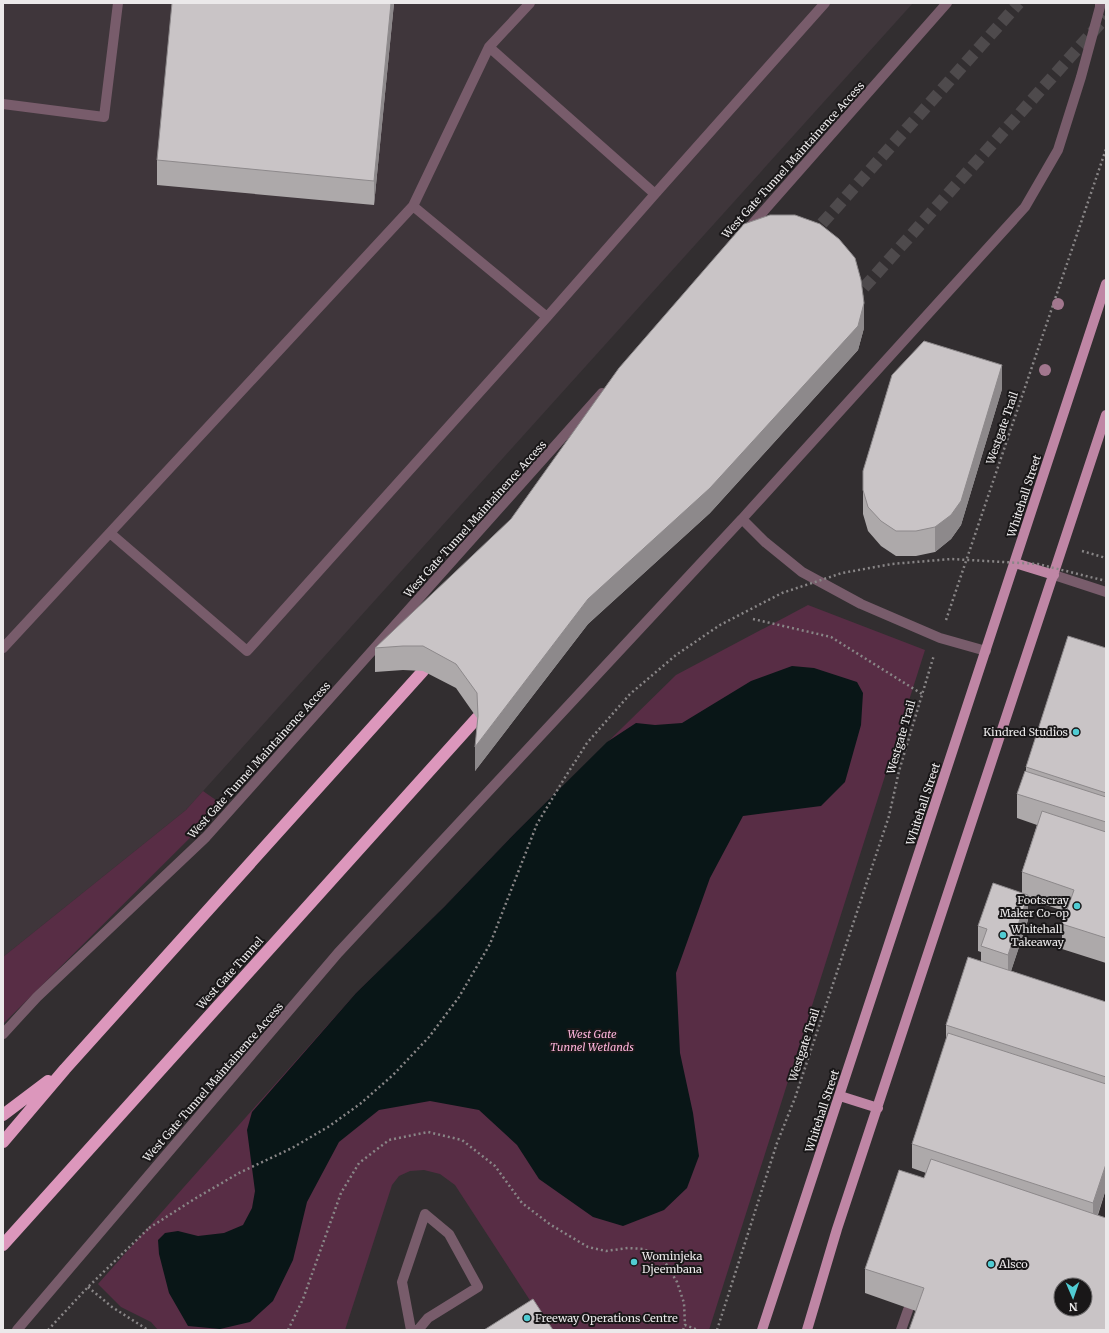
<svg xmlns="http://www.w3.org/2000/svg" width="1109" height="1333" font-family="Merriweather,serif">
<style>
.built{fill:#3f363b}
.green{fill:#582d45}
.water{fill:#091617}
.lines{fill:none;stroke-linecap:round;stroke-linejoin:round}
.highway-tunnel{stroke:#4e4a4c;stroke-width:12;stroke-dasharray:12 6;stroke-linecap:butt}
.path{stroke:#898687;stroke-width:2.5;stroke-dasharray:2 3;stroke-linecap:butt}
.lane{stroke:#785c6b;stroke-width:10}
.street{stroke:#785c6b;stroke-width:10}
.primary{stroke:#bf86a5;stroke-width:10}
.highway{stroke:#dc97bc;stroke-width:12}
.path-bridge{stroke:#898687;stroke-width:2.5;stroke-dasharray:2 3;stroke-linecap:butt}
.tree{fill:#a2778e}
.wall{fill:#ada9aa}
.shaded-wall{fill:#8d898b}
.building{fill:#c9c4c6;stroke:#8d898b;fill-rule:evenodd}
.poi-dot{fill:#51ccd3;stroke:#191718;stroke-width:1.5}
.labels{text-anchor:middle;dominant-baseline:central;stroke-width:4;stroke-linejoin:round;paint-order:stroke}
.street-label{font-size:11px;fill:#ebe9ea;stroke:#191718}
.poi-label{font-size:11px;fill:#ebe9ea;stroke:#191718;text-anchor:start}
.park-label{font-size:11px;font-style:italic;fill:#fdb3da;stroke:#191718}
</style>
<rect width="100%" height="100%" fill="#322e30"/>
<path class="built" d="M 3,3 L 913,3 L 186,810 L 3,957 Z"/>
<path class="green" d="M 808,605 L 925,650 L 709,1330 L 494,1330 L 533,1305 L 455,1185 L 440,1174 L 424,1170 L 410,1171 L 399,1176 L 392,1185 L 345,1330 L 158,1330 L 151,1322 L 121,1307 L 98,1284 L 356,993 L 444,907 L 517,831 L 676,675 Z
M 203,791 L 223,805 L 3,1024 L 3,957 L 186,810 Z"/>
<path class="water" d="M 792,666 L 814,668 L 857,682 L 863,693 L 861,725 L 845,782 L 821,806 L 743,816 L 710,878 L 676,973 L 680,1053 L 693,1113 L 699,1156 L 687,1188 L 664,1210 L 623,1226 L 593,1217 L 539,1179 L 517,1145 L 479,1110 L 430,1101 L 379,1110 L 339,1142 L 307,1202 L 293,1260 L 273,1301 L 250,1322 L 220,1329 L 188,1326 L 169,1293 L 159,1254 L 158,1240 L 165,1233 L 178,1231 L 198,1236 L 224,1233 L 243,1225 L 252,1208 L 255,1191 L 247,1130 L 252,1112 L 356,993 L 444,907 L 517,831 L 607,742 L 636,723 L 655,725 L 682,723 L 751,681 Z"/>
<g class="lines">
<path class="highway-tunnel" d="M 810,237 L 1019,3
M 852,301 L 1106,17"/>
<path class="path" d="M 1082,551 L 1106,558
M 753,619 L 831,637 L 922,694
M 946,620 L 1106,149
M 88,1287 L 112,1307 L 148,1330
M 48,1330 L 88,1287 L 149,1228
M 288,1330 L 303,1299 L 341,1193 L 359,1163 L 389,1140 L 428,1132 L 462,1140 L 495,1166 L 522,1203 L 551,1225 L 588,1247 L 606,1251 L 628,1248 L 644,1249 L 665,1262 L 677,1282 L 684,1303 L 685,1325
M 683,1330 L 685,1325 L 698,1330
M 717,1330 L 777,1143 L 795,1098 L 889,816 L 899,771 L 934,655"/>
<path class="lane" d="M 489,47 L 655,194
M 3,104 L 104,117 L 118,3
M 413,206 L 547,317
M 747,230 L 947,3
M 742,519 L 1025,207 L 1058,150 L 1081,77 L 1100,7 L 1100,3
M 110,533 L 247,651 L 547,317 L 655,194 L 825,3
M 3,648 L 413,206 L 489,47 L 530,3
M 3,1034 L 37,997 L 206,837 L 602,393
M 17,1330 L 338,953 L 742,519 L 765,542 L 802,572 L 861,604 L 940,638 L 986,651
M 411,1330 L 402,1282 L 425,1214 L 449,1234 L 478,1287 L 428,1318 L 418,1330
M 901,1330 L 908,1310"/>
<path class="street" d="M 1054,575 L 1106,592"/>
<path class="primary" d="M 1015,563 L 1054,575
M 840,1096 L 878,1108
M 762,1330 L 1106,284
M 807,1330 L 837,1229 L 1106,415"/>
<path class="highway" d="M 3,1115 L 48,1081
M 3,1142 L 65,1069 L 423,671
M 3,1245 L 477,718"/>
<path class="path-bridge" d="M 149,1228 L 196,1198 L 239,1173 L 292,1148 L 328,1127 L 360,1104 L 393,1075 L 429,1037 L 459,997 L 490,944 L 537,824 L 564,779 L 587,743 L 630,694 L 676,655 L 720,625 L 782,593 L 842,573 L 892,564 L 951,559 L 1038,564 L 1106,581"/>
</g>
<g class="tree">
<circle cx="1058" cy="304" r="6"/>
<circle cx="1045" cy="370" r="6"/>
</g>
<path class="wall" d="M 394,3 L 374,205 L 157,185 L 157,160 Z
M 864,328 L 858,350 L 710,513 L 588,624 L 475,771 L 477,718 L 456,688 L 423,671 L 403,670 L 375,672 L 375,648 Z
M 1002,389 L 961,525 L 951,539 L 935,552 L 916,556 L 896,556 L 881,546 L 868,531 L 863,514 L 863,471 Z
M 1106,648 L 1106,963 L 1062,949 L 1062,924 L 1067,912 L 1028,899 L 1028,920 L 1011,971 L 1106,1002 L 1106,1189 L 1098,1215 L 916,1311 L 865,1293 L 865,1269 L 924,1178 L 926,1173 L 912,1168 L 912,1144 L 946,1041 L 946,1025 L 981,962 L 981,952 L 978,951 L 978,926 L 1022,893 L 1022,872 L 1037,825 L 1017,818 L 1017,794 L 1026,771 L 1026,767 Z"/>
<path class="shaded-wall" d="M 391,3 L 394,3 L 374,205 L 374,181 Z
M 864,303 L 864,328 L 858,350 L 710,513 L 588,624 L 475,771 L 475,747 L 588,599 Z
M 1002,365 L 1002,389 L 961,525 L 951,539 L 935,552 L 935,527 Z
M 1028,895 L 1028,920 L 1008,980 L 1008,955 Z
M 1106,1164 L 1106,1189 L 1093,1228 L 1093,1203 Z"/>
<path class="building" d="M 172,3 L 391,3 L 374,181 L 157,160 Z
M 770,215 L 795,215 L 820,224 L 839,239 L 855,258 L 861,280 L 864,303 L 858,326 L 710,488 L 588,599 L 475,747 L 478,716 L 477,693 L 456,664 L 423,646 L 403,646 L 375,648 L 511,519 L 619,368 L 744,224 Z
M 924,341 L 1002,365 L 961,501 L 951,515 L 935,527 L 916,531 L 896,531 L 881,521 L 868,507 L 863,490 L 863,471 L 892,375 Z
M 1068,636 L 1106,648 L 1106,793 L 1026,767 Z
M 1025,771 L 1106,797 L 1106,822 L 1017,794 Z
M 1042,811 L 1106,832 L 1106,938 L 1062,924 L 1074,890 L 1022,872 Z
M 993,883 L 1028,895 L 1008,955 L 981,946 L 987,929 L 978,926 Z
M 968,957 L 1106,1002 L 1106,1077 L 946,1025 Z
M 948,1033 L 1106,1084 L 1106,1164 L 1093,1203 L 912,1144 Z
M 931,1159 L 1106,1218 L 1106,1330 L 909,1330 L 924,1288 L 865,1269 L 899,1170 L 924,1178 ZM 1061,1285 L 1085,1285 L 1085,1309 L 1061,1309 Z
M 533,1299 L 553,1330 L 484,1330 Z"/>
<g class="poi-dot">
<circle cx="1076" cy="732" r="4"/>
<circle cx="1077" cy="906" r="4"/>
<circle cx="1003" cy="935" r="4"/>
<circle cx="634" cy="1262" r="4"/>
<circle cx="991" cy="1264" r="4"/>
<circle cx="527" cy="1318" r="4"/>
</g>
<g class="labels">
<g class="street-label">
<text transform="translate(793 160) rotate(-48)">West Gate Tunnel Maintainence Access</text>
<text transform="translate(1002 428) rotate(-71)">Westgate Trail</text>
<text transform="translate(1024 496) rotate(-72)">Whitehall Street</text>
<text transform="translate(475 519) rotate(-48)">West Gate Tunnel Maintainence Access</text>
<text transform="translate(901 737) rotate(-74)">Westgate Trail</text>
<text transform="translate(259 760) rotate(-48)">West Gate Tunnel Maintainence Access</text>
<text transform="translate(923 804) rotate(-72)">Whitehall Street</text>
<text transform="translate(230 973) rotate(-48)">West Gate Tunnel</text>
<text transform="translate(804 1045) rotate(-72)">Westgate Trail</text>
<text transform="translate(213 1082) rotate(-49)">West Gate Tunnel Maintainence Access</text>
<text transform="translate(822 1111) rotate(-72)">Whitehall Street</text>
</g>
<g class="poi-label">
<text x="1068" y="732" text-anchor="end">Kindred Studios</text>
<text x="1069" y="900" text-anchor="end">Footscray<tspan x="1069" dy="13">Maker Co-op</tspan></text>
<text x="1011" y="929">Whitehall<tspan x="1011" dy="13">Takeaway</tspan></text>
<text x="642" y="1256">Wominjeka<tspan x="642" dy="13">Djeembana</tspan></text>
<text x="999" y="1264">Alsco</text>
<text x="535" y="1318">Freeway Operations Centre</text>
</g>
<g class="park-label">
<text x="592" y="1034">West Gate<tspan x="592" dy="13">Tunnel Wetlands</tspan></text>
</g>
</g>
<rect width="1109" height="1333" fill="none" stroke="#ebe9ea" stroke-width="8"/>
<g transform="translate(1073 1297) rotate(178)"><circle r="19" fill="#191718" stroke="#6d6b6c"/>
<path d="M0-3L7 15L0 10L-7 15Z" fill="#51ccd3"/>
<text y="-6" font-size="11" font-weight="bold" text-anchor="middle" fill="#ebe9ea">N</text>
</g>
</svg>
